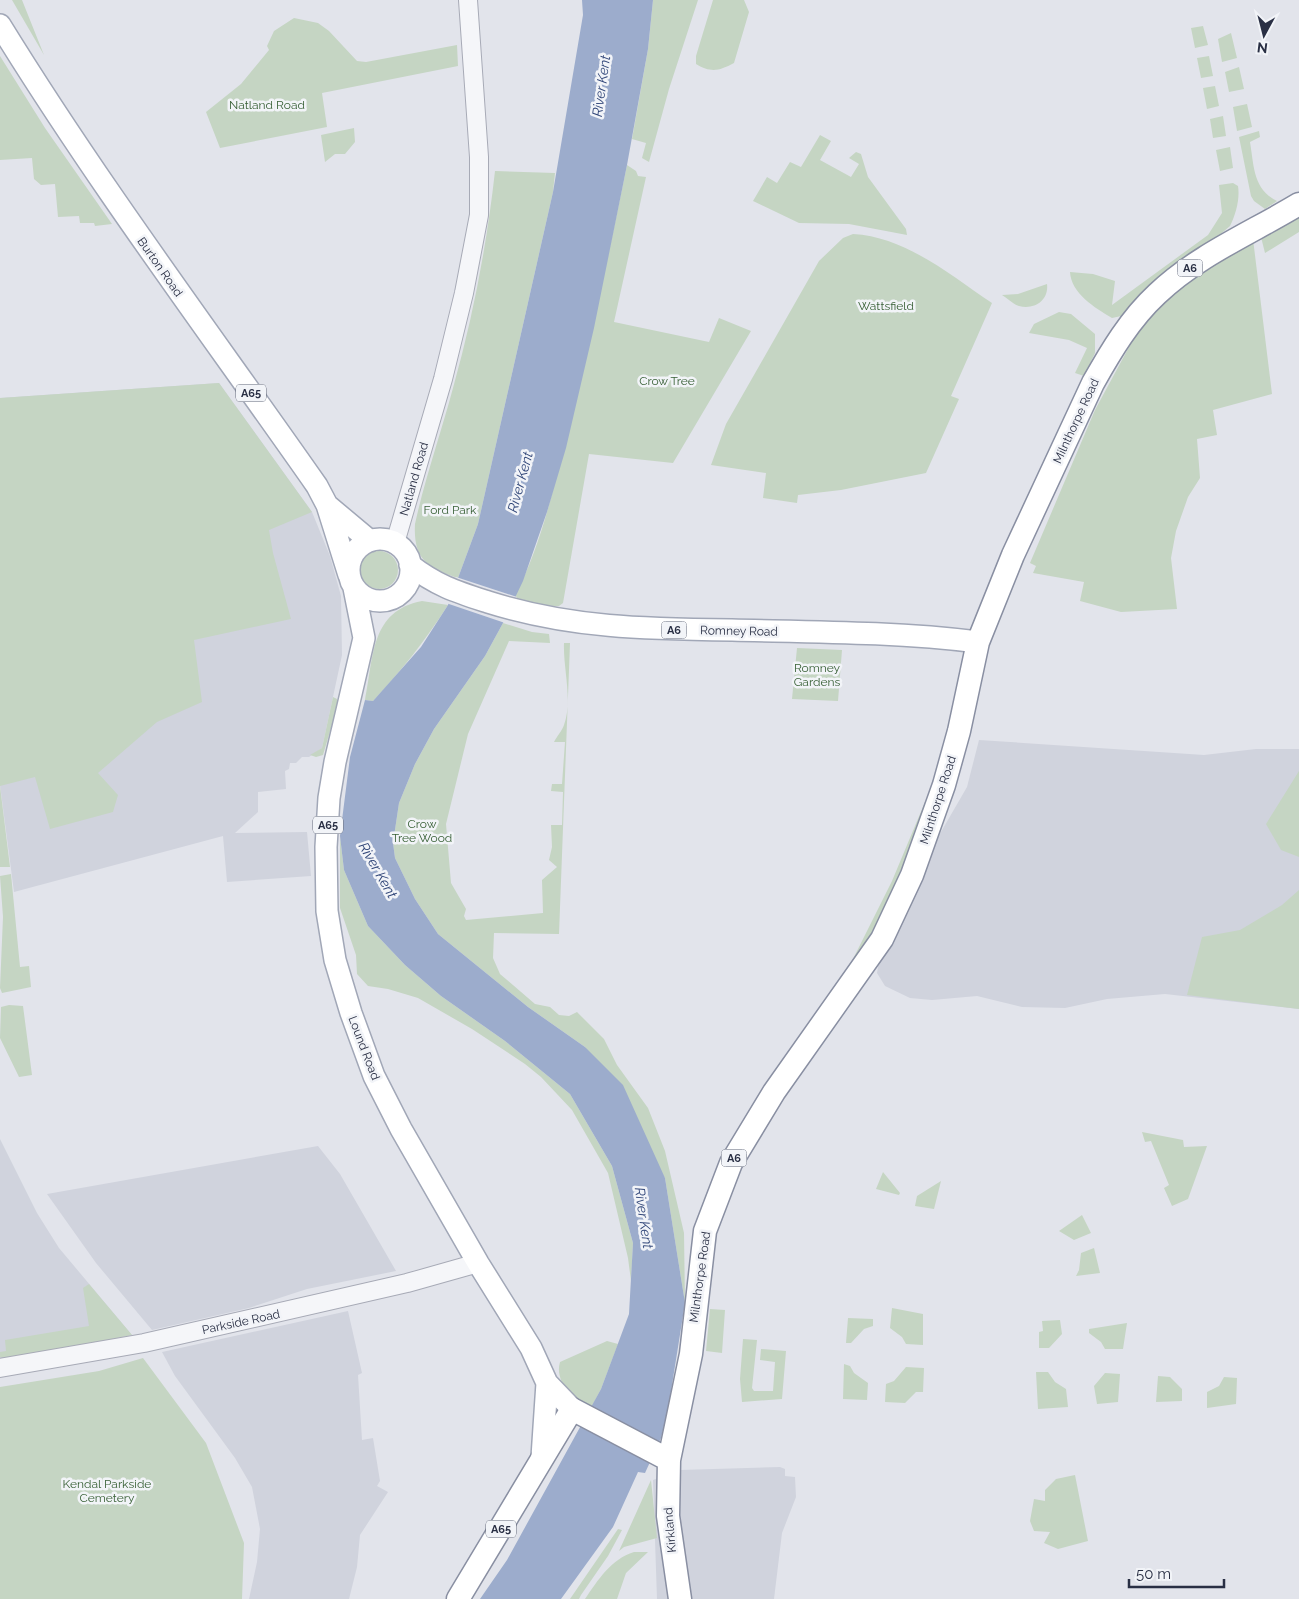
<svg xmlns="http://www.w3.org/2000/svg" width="1299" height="1599" font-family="Raleway,sans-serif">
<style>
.built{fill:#d0d3dd}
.green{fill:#c5d5c3}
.water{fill:#9caccc}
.pier{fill:#e2e4eb}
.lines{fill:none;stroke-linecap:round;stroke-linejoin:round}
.tertiary-casing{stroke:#a7aab6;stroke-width:20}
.primary-casing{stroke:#a1a7b7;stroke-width:24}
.trunk-casing{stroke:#898fa2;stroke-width:25}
.tertiary{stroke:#f5f6f9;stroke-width:18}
.primary{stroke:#fff;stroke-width:21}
.trunk{stroke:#fff;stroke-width:22}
.labels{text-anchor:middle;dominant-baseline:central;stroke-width:5;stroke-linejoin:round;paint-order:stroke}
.shield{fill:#f2f4f8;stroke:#656a7a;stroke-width:1}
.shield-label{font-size:11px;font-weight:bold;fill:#292f44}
.park-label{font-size:12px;fill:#386036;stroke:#f2f4f8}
.street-label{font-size:12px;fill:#292f44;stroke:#f2f4f8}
.water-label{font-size:14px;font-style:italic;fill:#324779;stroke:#f2f4f8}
</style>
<rect width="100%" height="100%" fill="#e2e4eb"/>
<path class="built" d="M 219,383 L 312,512 L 330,556 L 341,596 L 342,655 L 322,748 L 309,757 L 302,757 L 296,763 L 290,763 L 289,769 L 285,771 L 286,789 L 258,792 L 258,812 L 235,833 L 307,832 L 311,876 L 227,882 L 223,836 L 14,892 L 0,785 L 0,398 Z
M 979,740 L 1204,755 L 1256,749 L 1299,749 L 1299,1009 L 1165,994 L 1107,999 L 1065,1008 L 1022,1007 L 977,996 L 932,1000 L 910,998 L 885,986 L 877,973 L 879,961 L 934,844 L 967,787 Z
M 0,1139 L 37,1213 L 59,1248 L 132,1335 L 0,1360 Z
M 318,1146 L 340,1174 L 396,1271 L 307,1289 L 249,1308 L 152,1330 L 96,1263 L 47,1194 Z
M 348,1311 L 362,1373 L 358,1375 L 362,1440 L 373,1438 L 380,1481 L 377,1486 L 388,1492 L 360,1535 L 357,1567 L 349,1599 L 249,1599 L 257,1562 L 260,1529 L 252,1487 L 235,1458 L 175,1376 L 162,1352 Z
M 780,1467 L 785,1469 L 785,1476 L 795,1477 L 796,1497 L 782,1533 L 774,1599 L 657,1599 L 653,1480 L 680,1470 Z"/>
<path class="green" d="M 12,0 L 22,0 L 44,55 Z
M 653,0 L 698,0 L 669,89 L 649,162 L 642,158 L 646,143 L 632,139 L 648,49 Z
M 713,0 L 744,0 L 749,12 L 734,63 C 719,71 711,73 696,64 L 696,56 Z
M 294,18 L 318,23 L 329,31 L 357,61 L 366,62 L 457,45 L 458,66 L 322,93 L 327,127 L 220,148 L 206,112 L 241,84 L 269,50 L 267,46 L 274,31 Z
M 1203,26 L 1208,45 L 1195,48 L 1191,28 Z
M 1231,33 L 1237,58 L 1222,62 L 1218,39 Z
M 0,56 L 45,128 L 112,224 L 95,226 L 94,223 L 80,223 L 79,216 L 58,217 L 55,184 L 41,185 L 34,179 L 32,158 L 0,160 Z
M 1209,56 L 1213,76 L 1201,78 L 1197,58 Z
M 1239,67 L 1244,89 L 1229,92 L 1225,72 Z
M 1215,86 L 1219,106 L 1207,109 L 1203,88 Z
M 1247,104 L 1252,127 L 1237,131 L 1233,107 Z
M 1223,116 L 1226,136 L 1213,138 L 1210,119 Z
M 354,128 L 355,142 L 345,154 L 335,154 L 325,162 L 321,135 Z
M 1259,131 L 1260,137 L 1250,142 C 1254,166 1253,189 1277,201 L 1265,209 L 1254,201 L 1251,196 L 1239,137 Z
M 820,135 L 831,141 L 820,160 L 851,177 L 859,164 L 849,158 L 856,152 L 861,154 L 868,177 L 906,229 L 907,235 L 849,224 L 799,223 L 753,201 L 767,177 L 777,183 L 790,162 L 801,167 Z
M 1230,147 L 1233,168 L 1220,171 L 1216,150 Z
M 627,165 L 636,171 L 638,176 L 646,177 L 614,322 L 709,342 L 719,318 L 751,331 L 673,463 L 589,454 L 563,603 L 559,606 C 544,607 529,601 514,597 C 540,549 552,494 565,442 C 588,350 608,258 627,165 Z
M 495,171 L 555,173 L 553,192 L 478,524 L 458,578 C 428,568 413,560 415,524 C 425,478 441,433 453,388 C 473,317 487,244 495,171 Z
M 1233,183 L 1238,186 C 1240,199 1236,214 1230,226 L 1126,315 L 1112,318 C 1095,308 1071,293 1070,272 L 1093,274 L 1115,281 L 1112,305 L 1208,235 L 1222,213 L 1219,185 Z
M 1299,212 L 1299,232 L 1265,253 L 1260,233 Z
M 853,234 C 906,237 950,275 992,303 L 951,396 L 959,399 L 926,473 L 841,490 L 798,495 L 797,503 L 763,498 L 766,473 L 711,465 L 726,424 L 819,261 L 843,238 Z
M 1253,239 L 1272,394 L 1213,410 L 1217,435 L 1197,439 L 1200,478 L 1188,497 L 1176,531 L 1171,558 L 1177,609 L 1121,612 L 1080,601 L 1084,582 L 1033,573 L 1036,566 L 1030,563 L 1095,410 L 1129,347 L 1124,342 L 1159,303 L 1206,267 Z
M 1047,284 C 1049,300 1035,310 1019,306 C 1013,304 1007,298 1002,295 L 1018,294 Z
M 1059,312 L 1071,314 L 1095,334 L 1095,353 L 1084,376 L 1075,373 L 1087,348 L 1069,340 L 1029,333 L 1034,324 Z
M 219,383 L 312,512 L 269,530 L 273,553 L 291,619 L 194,640 L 202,702 L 157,722 L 98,773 L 118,795 L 113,812 L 50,829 L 35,777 L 0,786 L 10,867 L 0,867 L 0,398 Z
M360 570a19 19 0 1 1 38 0a19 19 0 1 1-38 0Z
M 422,601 L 448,605 C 425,641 402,670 373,701 L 365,700 C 374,657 370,611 422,601 Z
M 503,623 L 532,632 L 549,634 L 550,643 L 509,641 L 468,734 L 446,824 L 451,883 L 466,909 L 464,916 L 466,920 L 543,913 L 542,880 L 557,867 L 549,860 L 552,847 L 551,825 L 562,825 L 563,792 L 551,791 L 552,784 L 562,784 L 565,742 L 554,742 C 557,736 562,731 564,725 C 573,700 563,669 564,643 L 570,643 L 559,934 L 494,933 L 493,958 L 500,974 L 535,1004 L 550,1007 L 559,1015 L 569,1016 L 577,1012 L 604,1039 L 617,1065 L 648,1108 L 665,1151 L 684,1233 L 685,1303 L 665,1178 L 585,1047 L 528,1007 L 438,934 L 415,899 L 395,858 L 393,843 L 399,803 L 415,764 L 434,729 L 485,656 Z
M 797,648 L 842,650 L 838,701 L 792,699 Z
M 333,697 L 337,699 L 338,704 L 323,755 L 316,757 L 310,755 L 322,748 Z
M 1299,771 L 1299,857 L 1281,850 L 1266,824 Z
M 925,802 L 926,810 L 887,912 L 836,993 L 892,881 Z
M 340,836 L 344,870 L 368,926 L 405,965 L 441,996 L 505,1041 L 570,1094 L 612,1166 L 633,1243 L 631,1281 L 628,1258 L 608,1173 L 572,1110 L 541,1077 L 525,1064 L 472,1029 L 418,998 L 388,989 L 368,986 L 357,974 L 356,955 L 340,908 Z
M 11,874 L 20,967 L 29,966 L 31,987 L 2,993 L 0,988 L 3,917 L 0,876 Z
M 1299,890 L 1299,1009 L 1187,995 L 1202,937 L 1240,930 L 1282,905 Z
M 9,1005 L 23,1006 L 32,1075 L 19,1077 L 0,1038 L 1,1007 Z
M 1142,1132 L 1183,1140 L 1184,1147 L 1207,1146 L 1188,1199 L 1172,1206 L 1164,1188 L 1169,1185 L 1151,1141 L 1145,1142 Z
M 883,1172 L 900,1193 L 899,1195 L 876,1189 Z
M 941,1181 L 934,1209 L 915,1206 L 917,1196 Z
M 1082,1215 L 1091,1233 L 1074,1240 L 1059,1231 Z
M 1094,1248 L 1100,1273 L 1076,1276 L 1079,1270 L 1081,1253 Z
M 89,1284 L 132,1335 L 9,1359 L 0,1357 L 0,1352 L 6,1351 L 5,1340 L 89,1326 L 83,1288 Z
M 892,1308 L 923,1314 L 923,1345 L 906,1344 L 902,1337 L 890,1328 Z
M 710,1309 L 725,1310 L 722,1353 L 706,1351 Z
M 848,1318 L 873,1319 L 873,1326 L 864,1329 L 851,1343 L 846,1343 Z
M 1060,1320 L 1062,1334 L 1049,1348 L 1039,1348 L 1039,1332 L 1043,1331 L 1042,1321 Z
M 1127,1323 L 1123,1349 L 1105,1349 L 1101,1342 L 1089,1333 L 1089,1329 Z
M 743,1339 L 757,1340 L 752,1388 L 754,1391 L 773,1391 L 775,1362 L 760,1360 L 761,1349 L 786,1351 L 782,1399 L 742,1402 L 740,1379 Z
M 607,1341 L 618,1344 L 601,1389 L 591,1408 C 574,1401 554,1382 560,1362 Z
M 143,1358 L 206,1443 L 244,1543 L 242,1599 L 0,1599 L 0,1387 L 99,1371 Z
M 844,1364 L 850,1366 L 854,1373 L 868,1383 L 867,1400 L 843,1399 Z
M 906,1367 L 924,1368 L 923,1392 L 916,1392 L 905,1403 L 885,1402 L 886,1384 L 894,1381 Z
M 1036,1372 L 1048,1372 L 1055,1382 L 1066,1389 L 1068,1407 L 1038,1409 Z
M 1105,1373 L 1120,1374 L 1118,1402 L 1097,1404 L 1094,1386 Z
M 1158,1376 L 1170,1377 L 1182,1389 L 1182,1401 L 1156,1402 Z
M 1224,1377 L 1237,1378 L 1236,1404 L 1207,1408 L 1207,1392 L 1219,1386 Z
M 1075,1475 L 1088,1541 L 1058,1549 L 1044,1543 L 1050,1532 L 1034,1531 L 1030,1521 L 1034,1499 L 1045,1501 L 1045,1490 L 1056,1479 Z
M 651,1480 L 657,1538 L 624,1547 L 619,1551 Z
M 618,1529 L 622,1530 L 608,1556 L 581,1595 L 579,1599 L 570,1599 Z
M 634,1552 L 648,1552 L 626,1573 L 617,1599 L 585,1599 C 598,1580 611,1559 634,1552 Z"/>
<path class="water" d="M 582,0 L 653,0 L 648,49 L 627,165 L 594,328 L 566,448 L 547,512 L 523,581 L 503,623 L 485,656 L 434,729 L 415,764 L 399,803 L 393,843 L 395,858 L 415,899 L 438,934 L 528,1007 L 585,1047 L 623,1085 L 665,1178 L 685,1303 L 668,1410 L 661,1438 L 645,1473 L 638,1472 L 613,1527 L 561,1599 L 480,1599 L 507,1560 L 601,1389 L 629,1314 L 633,1243 L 612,1166 L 570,1094 L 505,1041 L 441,996 L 405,965 L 368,926 L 344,870 L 340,836 L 350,757 L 365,700 L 373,701 L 421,647 L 448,605 L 478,524 L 553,192 L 583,15 Z"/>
<path class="pier" d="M 456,577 L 517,597 L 505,623 L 446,603 Z"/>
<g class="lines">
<defs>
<path id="tertiary" d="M 395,543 L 443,379 L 464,293 L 479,215 L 479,157 L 468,0
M 0,1368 L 144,1343 L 407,1283 L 478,1263"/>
<path id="primary" d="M 0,25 C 98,184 210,333 317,486 L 327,505 L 349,575
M 327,505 L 370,541
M349 570a31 31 0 1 1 62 0a31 31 0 1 1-62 0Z
M 410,565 C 437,586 457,592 488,602 C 571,628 646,629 732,630 C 814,632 897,632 978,642
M 354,588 L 364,638 L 335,762 L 329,798 L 326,847 L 327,911 L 335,960 L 351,1013 L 374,1076 L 401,1129 L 478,1263 L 531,1348 L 547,1383 L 572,1409
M 542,1457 L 547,1383"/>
<path id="trunk" d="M 458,1599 L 572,1409 L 669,1460
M 680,1599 L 668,1516 L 669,1460 L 691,1354 L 705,1231 L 731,1163 L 774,1092 L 882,939 L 912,875 L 944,785 L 959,731 L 978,642 L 1013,555 L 1093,383 C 1111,351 1130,319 1157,294 C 1198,255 1251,233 1299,204"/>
</defs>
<use href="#tertiary" class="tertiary-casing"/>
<use href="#primary" class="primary-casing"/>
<use href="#trunk" class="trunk-casing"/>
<use href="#tertiary" class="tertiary"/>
<use href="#primary" class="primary"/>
<use href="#trunk" class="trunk"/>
</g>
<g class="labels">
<g class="shield">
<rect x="1177.5" y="259.5" width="25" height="17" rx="4"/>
<rect x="236" y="384.5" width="30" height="17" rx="4"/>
<rect x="661.5" y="621.5" width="25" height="17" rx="4"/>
<rect x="313" y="816.5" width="30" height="17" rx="4"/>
<rect x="721.5" y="1149.5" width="25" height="17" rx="4"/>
<rect x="486" y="1520.5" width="30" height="17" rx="4"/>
</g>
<g class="shield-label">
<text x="1190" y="268">A6</text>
<text x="251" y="393">A65</text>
<text x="674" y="630">A6</text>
<text x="328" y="825">A65</text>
<text x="734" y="1158">A6</text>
<text x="501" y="1529">A65</text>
</g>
<g class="park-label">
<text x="267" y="105">Natland Road</text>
<text x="886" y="306">Wattsfield</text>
<text x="667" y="381">Crow Tree</text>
<text x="450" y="510">Ford Park</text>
<text x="817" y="668">Romney<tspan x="817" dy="14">Gardens</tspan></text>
<text x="422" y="824">Crow<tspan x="422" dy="14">Tree Wood</tspan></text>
<text x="107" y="1484">Kendal Parkside<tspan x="107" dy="14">Cemetery</tspan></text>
</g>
<g class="street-label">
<text transform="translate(160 267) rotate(55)">Burton Road</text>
<text transform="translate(1076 421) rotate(-65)">Milnthorpe Road</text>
<text transform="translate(414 479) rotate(-74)">Natland Road</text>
<text transform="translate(739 631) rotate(1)">Romney Road</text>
<text transform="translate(938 800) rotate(-72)">Milnthorpe Road</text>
<text transform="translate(364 1048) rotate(69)">Lound Road</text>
<text transform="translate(700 1277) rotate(-82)">Milnthorpe Road</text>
<text transform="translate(241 1322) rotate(-12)">Parkside Road</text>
<text transform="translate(670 1530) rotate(-95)">Kirkland</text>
</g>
<g class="water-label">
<text transform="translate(601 86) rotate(-82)">River Kent</text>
<text transform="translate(520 482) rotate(-75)">River Kent</text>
<text transform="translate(378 870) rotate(60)">River Kent</text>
<text transform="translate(644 1218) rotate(82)">River Kent</text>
</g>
</g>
<g transform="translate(1264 35) rotate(187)" stroke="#f2f4f8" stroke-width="4" paint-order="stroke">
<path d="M0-4L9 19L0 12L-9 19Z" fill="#292f44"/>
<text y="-8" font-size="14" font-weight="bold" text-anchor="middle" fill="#292f44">N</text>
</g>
<path d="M1129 1579v8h95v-8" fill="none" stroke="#292f44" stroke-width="2.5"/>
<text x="1136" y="1579" font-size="15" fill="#292f44" stroke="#f2f4f8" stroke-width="4" paint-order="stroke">50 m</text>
</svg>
